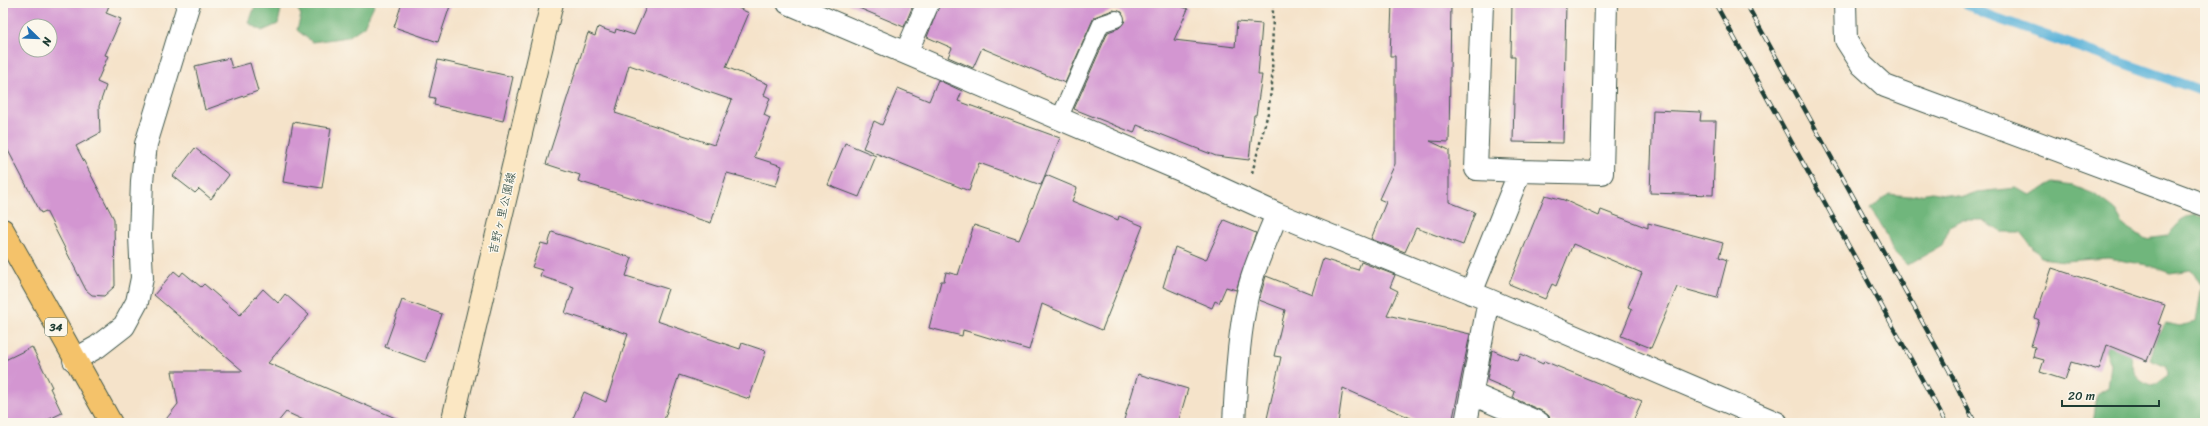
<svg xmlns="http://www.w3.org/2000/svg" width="2208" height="426" font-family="Sriracha,'Klee One',sans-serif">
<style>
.forest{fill:#6fb67c;stroke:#477a58}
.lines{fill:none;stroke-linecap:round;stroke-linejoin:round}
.stream{stroke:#5cb3d9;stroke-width:10}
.building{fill:#d396d1;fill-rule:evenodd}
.service-casing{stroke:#3f564a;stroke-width:18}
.minor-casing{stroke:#3f564a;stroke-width:24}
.secondary-casing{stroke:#3f564a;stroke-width:24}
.trunk-casing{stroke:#3f564a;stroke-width:24}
.path{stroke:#3f564a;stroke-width:2.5;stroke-dasharray:3 3;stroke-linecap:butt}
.service{stroke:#fff;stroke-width:16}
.minor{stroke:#fff;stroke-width:22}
.secondary{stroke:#fbe7c3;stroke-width:22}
.trunk{stroke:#f4c26a;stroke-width:22}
.rail-casing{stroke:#1f3d34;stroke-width:4.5}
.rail{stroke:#fbf7ec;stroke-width:3;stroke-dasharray:9;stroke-linecap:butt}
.labels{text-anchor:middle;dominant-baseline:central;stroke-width:3;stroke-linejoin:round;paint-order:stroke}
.shield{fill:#fbf7ec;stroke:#61756b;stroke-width:1}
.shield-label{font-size:11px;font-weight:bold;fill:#1f3d34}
.street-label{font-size:12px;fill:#1f3d34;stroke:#fbf7ec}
</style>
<rect width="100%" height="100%" fill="#fbf7ec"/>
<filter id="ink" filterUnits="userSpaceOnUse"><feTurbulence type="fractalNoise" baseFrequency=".025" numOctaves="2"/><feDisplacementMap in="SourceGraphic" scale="8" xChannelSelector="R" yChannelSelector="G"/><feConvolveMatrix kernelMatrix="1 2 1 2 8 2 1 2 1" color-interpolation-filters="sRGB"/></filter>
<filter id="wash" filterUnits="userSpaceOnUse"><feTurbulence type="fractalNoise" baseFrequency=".012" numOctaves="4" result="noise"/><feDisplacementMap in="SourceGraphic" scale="16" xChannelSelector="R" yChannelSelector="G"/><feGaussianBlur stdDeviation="0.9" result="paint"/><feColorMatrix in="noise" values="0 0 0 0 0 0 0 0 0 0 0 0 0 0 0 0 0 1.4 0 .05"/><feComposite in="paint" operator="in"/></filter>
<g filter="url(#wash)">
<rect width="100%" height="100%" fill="#f5e3ca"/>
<path class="forest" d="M 256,3 L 291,3 L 281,9 L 278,24 L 262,31 L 249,23 Z
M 294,3 L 375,3 L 364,26 L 348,37 L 312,42 L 297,30 L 301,15 Z
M 2053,183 L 2074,186 L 2094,194 L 2114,209 L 2124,226 L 2146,239 L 2167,236 L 2181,221 L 2194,214 L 2205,217 L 2205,423 L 2093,423 L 2097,395 L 2108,388 L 2111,364 L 2105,349 L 2116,334 L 2130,337 C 2130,360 2128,377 2153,386 L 2168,375 L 2167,367 L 2150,360 L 2157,336 L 2165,323 L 2180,326 L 2196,321 L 2202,286 L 2191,270 L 2170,273 L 2147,265 L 2108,258 L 2065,261 L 2041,258 L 2020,232 L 2001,232 L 1983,220 L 1962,220 L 1951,225 L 1942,245 L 1907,265 L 1893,251 L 1884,229 L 1870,209 L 1889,194 L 1909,196 L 1932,192 L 1963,197 L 1977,192 L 2016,188 L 2030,195 Z"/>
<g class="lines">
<path class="stream" d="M 1966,3 L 1982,13 L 2205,92"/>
</g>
<g id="blocks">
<path class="building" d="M 3,3 L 110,3 L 106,13 L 121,19 L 105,55 L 108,56 L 97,82 L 106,86 L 99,106 L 100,133 L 76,146 L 114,219 L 115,286 L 104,296 L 92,295 L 86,290 L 46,211 L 41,213 L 3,141 ZM 26,26 L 50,26 L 50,50 L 26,50 Z
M 402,3 L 451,3 L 438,42 L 394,27 Z
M 648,3 L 727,3 L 749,13 L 726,67 L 768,84 L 764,95 L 770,98 L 764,115 L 770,118 L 754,157 L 782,166 L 776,186 L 727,173 L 711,223 L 578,181 L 580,175 L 546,164 L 588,33 L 595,36 L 598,27 L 615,33 L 616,29 L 634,35 ZM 629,65 L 732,100 L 714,145 L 615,113 Z
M 847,3 L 914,3 L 904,27 Z
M 940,3 L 1173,3 L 1188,9 L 1174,40 L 1235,47 L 1237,22 L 1262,24 L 1258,75 L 1262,75 L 1256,115 L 1254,115 L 1249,160 L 1216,156 L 1137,125 L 1134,133 L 1074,109 L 1108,32 L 1119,28 L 1125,21 L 1122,12 L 1113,10 L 1094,17 L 1065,83 L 982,48 L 973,68 L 948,57 L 952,48 L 927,37 Z
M 1392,3 L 1451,3 L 1449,142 L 1430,141 L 1449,150 L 1449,202 L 1475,212 L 1463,245 L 1416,228 L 1405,252 L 1371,239 L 1386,202 L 1379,199 L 1395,164 L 1395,56 L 1390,56 Z
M 1512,3 L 1566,3 L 1563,143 L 1513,142 L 1515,57 L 1511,57 Z
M 229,58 L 232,68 L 250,63 L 258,91 L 205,110 L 195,66 Z
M 438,60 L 513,77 L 503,121 L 434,105 L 435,98 L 429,97 Z
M 938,80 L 962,91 L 958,101 L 1060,138 L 1041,185 L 979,163 L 969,191 L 863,148 L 874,121 L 882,125 L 898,88 L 929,101 Z
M 1653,110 L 1701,112 L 1700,121 L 1716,121 L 1713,195 L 1650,193 Z
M 293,122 L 331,128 L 322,188 L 283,182 Z
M 845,143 L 876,156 L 859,197 L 828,185 Z
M 195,148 L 229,175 L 211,199 L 199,189 L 195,193 L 173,176 Z
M 1046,175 L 1077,188 L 1072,201 L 1118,220 L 1119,216 L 1143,226 L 1102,330 L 1042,304 L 1029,350 L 963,330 L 962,336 L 929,328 L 941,281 L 944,281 L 946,272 L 958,275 L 974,225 L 1019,240 Z
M 1545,195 L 1564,200 L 1599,216 L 1601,210 L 1648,228 L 1648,223 L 1723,243 L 1719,257 L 1727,260 L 1717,298 L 1677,287 L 1651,348 L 1621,336 L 1632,309 L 1628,307 L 1642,273 L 1573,244 L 1556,286 L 1552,284 L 1545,299 L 1509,284 Z
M 1224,220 L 1256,233 L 1236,290 L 1226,287 L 1219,303 L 1215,301 L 1212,308 L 1163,287 L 1175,247 L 1206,260 Z
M 552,232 L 632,258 L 626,276 L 668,289 L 657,321 L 740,349 L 742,343 L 766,351 L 749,399 L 679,375 L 663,423 L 571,423 L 584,392 L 606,402 L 628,334 L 565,313 L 574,287 L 540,276 L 542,270 L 532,267 L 541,243 L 548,245 Z
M 1323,259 L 1358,270 L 1361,262 L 1395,275 L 1390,287 L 1398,291 L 1387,315 L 1470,334 L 1452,423 L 1422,423 L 1343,388 L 1338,423 L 1266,423 L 1281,357 L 1274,356 L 1285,310 L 1259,300 L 1266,276 L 1312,294 Z
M 2052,268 L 2165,305 L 2158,324 L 2161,325 L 2147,361 L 2107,345 L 2099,370 L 2071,362 L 2065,380 L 2040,372 L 2044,360 L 2033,357 L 2035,347 L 2031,346 L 2039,320 L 2035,318 Z
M 174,271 L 180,276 L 183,272 L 201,287 L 204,284 L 240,315 L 263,289 L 278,303 L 285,294 L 309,315 L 268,363 L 407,423 L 310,423 L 286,412 L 277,423 L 163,423 L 178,404 L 172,371 L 243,371 L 154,295 Z
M 402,300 L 442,314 L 425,362 L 385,347 Z
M 32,347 L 52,387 L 50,388 L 62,413 L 41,423 L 3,423 L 3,361 Z
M 1492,350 L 1518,361 L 1521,354 L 1543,364 L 1544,361 L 1642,401 L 1632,423 L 1551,423 L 1549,416 L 1544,412 L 1513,398 L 1515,392 L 1487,380 Z
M 1138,374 L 1188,389 L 1178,423 L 1123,423 Z"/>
</g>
</g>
<g filter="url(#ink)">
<use href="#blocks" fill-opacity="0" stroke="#3f564a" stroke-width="1"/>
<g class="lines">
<defs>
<path id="service" d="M 1059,119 L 1101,24 L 1116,19"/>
<path id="minor" d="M 788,3 L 1185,172 L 1277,214 L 1489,300 L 1777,423
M 1482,3 L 1476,169 L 1520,171
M 1845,3 L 1846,40 L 1862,65 L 1885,86 L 2205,205
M 906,53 L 928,3
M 1471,293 L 1520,171 L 1602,173 L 1606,3
M 74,360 L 97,347 L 124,326 L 137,302 L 142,278 L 140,236 L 142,181 L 146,144 L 189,3
M 1472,394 L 1539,423
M 1234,423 C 1236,384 1238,345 1245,307 C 1250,275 1265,244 1277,214
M 1466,423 L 1489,300"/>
<path id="secondary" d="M 452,423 L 552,3"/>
<path id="trunk" d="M 3,230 L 111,423"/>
</defs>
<use href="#service" class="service-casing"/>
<use href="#minor" class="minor-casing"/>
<use href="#secondary" class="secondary-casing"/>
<use href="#trunk" class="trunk-casing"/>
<path class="path" d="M 1252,173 L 1268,113 L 1272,84 L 1273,3"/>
<use href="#service" class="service"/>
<use href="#minor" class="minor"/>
<use href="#secondary" class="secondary"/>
<use href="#trunk" class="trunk"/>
<defs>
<path id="rail" d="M 1715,3 L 1946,423
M 1746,3 L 1949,370 L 1975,423"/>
</defs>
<use href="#rail" class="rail-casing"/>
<use href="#rail" class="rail"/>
</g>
</g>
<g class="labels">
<rect class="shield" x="45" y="318" width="22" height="18" rx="3"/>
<g class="shield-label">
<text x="56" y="327">34</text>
</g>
<g class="street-label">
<text transform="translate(502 213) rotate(-77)">吉野ヶ里公園線</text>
</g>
</g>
<rect width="2208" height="426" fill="none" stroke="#fbf7ec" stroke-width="16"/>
<g transform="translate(38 38) rotate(113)"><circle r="19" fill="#fbf7ec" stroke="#a3ada2"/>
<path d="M0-3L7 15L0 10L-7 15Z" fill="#1f6fb2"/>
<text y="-6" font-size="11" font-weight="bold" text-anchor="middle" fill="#1f3d34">N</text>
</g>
<path d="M2062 400v6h97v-6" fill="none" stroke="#1f3d34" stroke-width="2"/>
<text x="2068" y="400" font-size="12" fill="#1f3d34" stroke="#fbf7ec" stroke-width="3" paint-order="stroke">20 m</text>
</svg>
